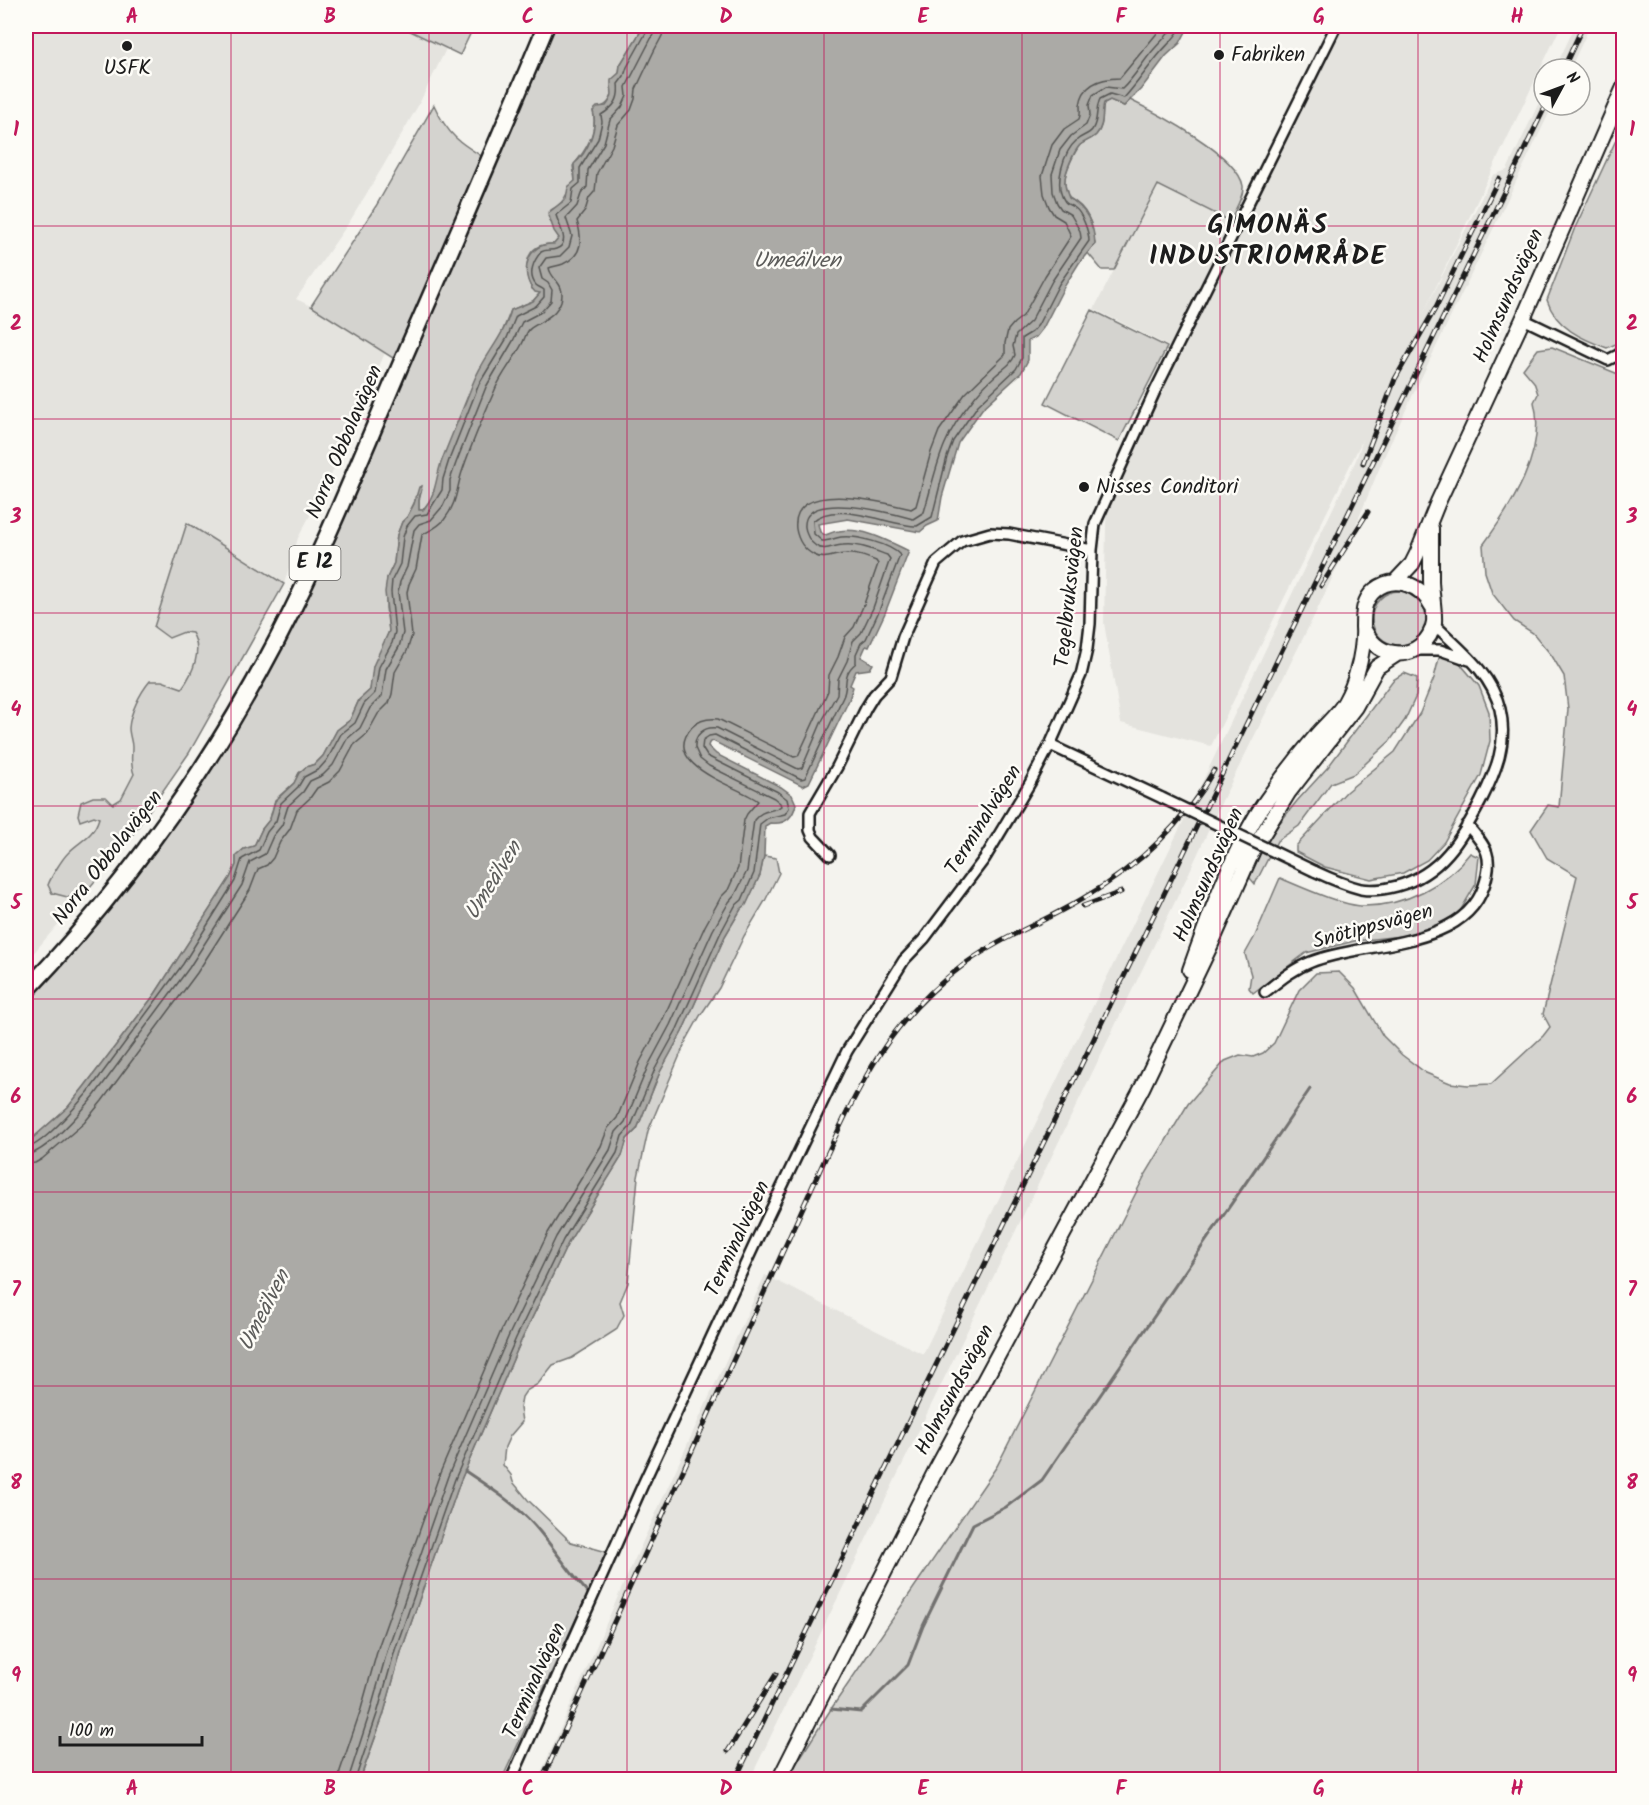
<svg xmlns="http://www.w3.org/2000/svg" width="1649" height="1805" font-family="Kalam,sans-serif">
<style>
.built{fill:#e4e3de}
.green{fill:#d4d3cf;stroke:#787876;stroke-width:1.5}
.water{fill:#abaaa6;stroke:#72716f;stroke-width:1.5}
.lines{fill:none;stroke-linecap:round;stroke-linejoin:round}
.shore{stroke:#555553;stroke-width:1.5}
.stream{stroke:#72716f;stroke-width:3}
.minor-casing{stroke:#1c1c1c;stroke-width:14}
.secondary-casing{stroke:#1c1c1c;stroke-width:18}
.trunk-casing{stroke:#1c1c1c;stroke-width:20}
.minor{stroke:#fdfcf7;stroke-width:9}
.secondary{stroke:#fdfcf7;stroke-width:14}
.trunk{stroke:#fdfcf7;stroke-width:15}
.rail-casing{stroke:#1c1c1c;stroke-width:5}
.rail{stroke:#fdfcf7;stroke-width:3;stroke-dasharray:9;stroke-linecap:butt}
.minor-bridge-casing{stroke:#1c1c1c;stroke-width:14;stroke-linecap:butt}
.minor-bridge{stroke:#fdfcf7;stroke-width:9}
.grid{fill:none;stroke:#c2185b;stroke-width:1.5;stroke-opacity:0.55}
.poi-dot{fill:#1c1c1c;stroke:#fdfcf7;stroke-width:2}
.labels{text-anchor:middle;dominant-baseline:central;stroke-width:5;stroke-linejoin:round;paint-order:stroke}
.shield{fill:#fdfcf7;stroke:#605f5e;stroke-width:1.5}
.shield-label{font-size:20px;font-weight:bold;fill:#1c1c1c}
.poi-label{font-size:21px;fill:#1c1c1c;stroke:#fdfcf7;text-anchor:start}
.street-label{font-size:21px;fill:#1c1c1c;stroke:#fdfcf7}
.water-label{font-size:22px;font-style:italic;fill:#5c5c5a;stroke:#fdfcf7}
.district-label{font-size:27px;font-weight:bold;letter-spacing:1.5px;fill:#1c1c1c;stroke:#fdfcf7}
.neatline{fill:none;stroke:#c2185b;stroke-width:2}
.grid-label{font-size:20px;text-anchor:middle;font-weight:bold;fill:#c2185b}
</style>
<rect width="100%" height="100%" fill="#f4f3ee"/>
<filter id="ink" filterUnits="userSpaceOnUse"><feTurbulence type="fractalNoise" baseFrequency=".0167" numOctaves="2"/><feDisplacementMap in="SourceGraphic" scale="12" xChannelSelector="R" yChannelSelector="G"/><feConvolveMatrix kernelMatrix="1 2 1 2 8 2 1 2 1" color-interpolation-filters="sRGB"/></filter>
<g filter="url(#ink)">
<path class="built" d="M 26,26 L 400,26 L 446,49 L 419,104 L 382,168 L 350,221 L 296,299 L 311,306 L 385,353 L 329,480 L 298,538 L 284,584 L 189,753 L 170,781 L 126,844 L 26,962 Z
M 1337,26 L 1561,26 L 1423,314 L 1493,175 L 1507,170 L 1544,92 L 1544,105 L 1553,105 L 1409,403 L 1384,457 L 1348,544 L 1318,608 L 1222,801 L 1188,875 L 750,1779 L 538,1780 L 623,1585 L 765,1275 L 923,1354 L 1198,791 L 1356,460 L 1363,439 L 1211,746 L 1121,723 L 1104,623 L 1107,480 L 1170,347 L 1094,309 L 1158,185 L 1240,225 Z
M 1575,26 L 1590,26 L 1570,69 L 1555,69 Z"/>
<path class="green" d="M 400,26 L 474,26 L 460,55 Z
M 546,26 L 644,26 L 620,65 L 619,73 C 613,84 611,79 613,93 C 609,105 604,106 593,111 C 598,132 586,150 573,166 L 575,181 C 564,194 567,202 551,210 L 548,216 L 559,238 L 554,244 C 525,242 522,269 532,289 L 540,293 L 533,301 L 511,310 L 501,335 L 474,382 L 431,499 L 423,510 L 419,510 L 419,500 L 422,489 L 415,497 L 415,501 L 407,517 L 402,522 L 397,535 L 394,563 L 387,578 L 386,608 L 389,631 L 372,680 L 370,690 L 359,700 L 350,720 L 337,730 L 323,756 L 315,764 L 306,767 L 299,773 L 294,783 L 275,800 L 270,819 L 262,829 L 254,846 L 244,849 L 236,856 L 236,865 L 230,878 L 155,994 L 84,1087 L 68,1107 L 26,1144 L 26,991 L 83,927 L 237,712 L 401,363 L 311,306 L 376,206 L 434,105 C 448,136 460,143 488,160 Z
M 1110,100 L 1124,106 L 1130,100 C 1157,113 1238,155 1243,186 C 1244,197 1234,211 1230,221 L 1158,185 L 1114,270 L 1102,270 L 1087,252 L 1095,244 C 1092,223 1088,208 1069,198 C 1067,193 1064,186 1065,180 C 1065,172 1075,151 1080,145 C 1085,141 1092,139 1096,135 C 1105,125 1101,114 1104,103 Z
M 1623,125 L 1623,332 L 1618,343 L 1607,348 C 1582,339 1556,328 1547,300 L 1574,230 Z
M 1092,310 L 1167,347 L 1119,441 L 1045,403 Z
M 1552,347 L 1623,376 L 1623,1779 L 786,1780 L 831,1709 L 997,1466 L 1144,1177 L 1188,1104 L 1225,1061 L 1240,1055 L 1253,1057 L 1263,1053 L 1274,1043 L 1299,990 L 1316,973 L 1339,972 L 1355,988 L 1383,1036 L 1402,1055 L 1426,1073 L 1450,1083 L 1468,1085 L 1491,1084 L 1543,1036 L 1550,1027 L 1543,1014 L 1577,876 L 1547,858 L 1531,830 L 1548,805 L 1559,807 L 1568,709 L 1564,676 L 1552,656 L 1533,633 L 1514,621 L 1492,593 L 1485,572 L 1483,545 C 1511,507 1547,451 1534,402 L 1538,394 L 1534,382 L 1523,369 L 1538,349 Z
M 187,523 L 284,584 L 189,753 L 126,844 L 79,900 L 52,893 L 48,885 C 51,877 62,859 68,853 C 80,840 93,838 99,818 L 94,816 L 80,821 L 78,815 L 81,802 L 93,797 L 106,797 L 113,804 L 121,799 L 134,774 C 130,764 132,758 132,747 C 132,741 129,735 129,728 C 130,713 140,693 150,681 L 162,681 L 182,688 C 193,673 203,650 192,633 L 184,632 L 169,638 L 154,627 Z
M1372 618a27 27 0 1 1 54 0a27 27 0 1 1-54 0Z
M 1440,654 L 1457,660 L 1479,686 L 1489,712 L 1490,741 L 1481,775 L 1444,842 L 1427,860 L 1403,873 L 1371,879 L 1325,867 L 1296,852 L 1296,846 L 1346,792 L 1395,752 L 1420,713 L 1434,678 Z
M 1404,673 L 1417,678 L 1416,696 L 1405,720 L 1390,741 L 1354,774 L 1331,783 L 1299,826 L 1277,841 L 1255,884 L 1249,877 L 1266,840 L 1297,801 L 1328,767 L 1393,680 Z
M 1470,853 L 1479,857 L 1476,884 L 1459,913 L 1427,930 L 1401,936 L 1355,941 L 1306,953 L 1253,993 L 1249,988 L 1251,975 L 1245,954 L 1255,936 L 1280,878 C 1299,886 1345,907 1365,906 C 1404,906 1446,885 1470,853 Z
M 764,856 L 776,858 L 779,873 L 765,901 L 744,936 L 719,988 L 700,1016 L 685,1043 L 648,1131 L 638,1177 L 628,1283 L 620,1302 L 624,1315 L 616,1330 L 572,1358 L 553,1365 L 538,1384 L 526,1391 L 522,1397 L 520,1408 L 522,1422 L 510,1436 L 505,1447 L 503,1465 L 511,1475 L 513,1482 L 528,1500 L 571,1542 L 607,1552 L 502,1779 L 360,1780 L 383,1716 L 401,1652 L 460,1482 L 521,1341 L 568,1243 L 622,1156 L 627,1139 L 637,1129 L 660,1072 L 682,1032 L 725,936 L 741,909 L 746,904 L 760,875 Z"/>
<path class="water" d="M 644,26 L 1189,26 L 1180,43 L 1166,56 L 1141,89 L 1124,106 L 1110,100 L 1104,103 C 1101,113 1105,125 1096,135 C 1092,139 1085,141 1080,145 C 1074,151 1065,172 1065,180 C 1064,186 1067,193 1069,198 C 1086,208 1094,224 1095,244 L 1079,263 L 1064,287 L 1043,328 L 1036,337 L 1028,341 L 1028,360 L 1021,373 L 982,409 L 958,443 L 942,497 L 938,521 L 927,526 L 920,532 L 848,519 L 818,524 L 820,532 L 825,535 C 829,534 834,531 839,531 C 863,527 888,541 909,551 L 885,613 L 869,647 L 866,646 L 861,657 L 873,664 L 870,669 L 856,671 L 850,685 L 853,687 L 849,700 L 809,783 L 803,786 L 713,741 L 709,743 L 708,746 L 716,754 L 781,787 L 792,795 L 796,804 C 793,818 785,825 770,823 L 765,826 L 764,856 L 760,875 L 746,905 L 741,909 L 725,936 L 682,1032 L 660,1072 L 637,1129 L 627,1139 L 622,1156 L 568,1243 L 521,1341 L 460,1482 L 401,1652 L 383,1716 L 360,1779 L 26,1779 L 26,1144 L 68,1107 L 84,1087 L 155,994 L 230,878 L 236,865 L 236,856 L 244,849 L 254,846 L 262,829 L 270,819 L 275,801 L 294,783 L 299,773 L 306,767 L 315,764 L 323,756 L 337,730 L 350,720 L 359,700 L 370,690 L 373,666 L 389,631 L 385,592 L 387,578 L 394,563 L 397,535 L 402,522 L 407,517 L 414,504 L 419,487 L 422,486 L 419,500 L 419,510 L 423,510 C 437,494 435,479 442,460 C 452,434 463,409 473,383 C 483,357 504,337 511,310 L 533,301 L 540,293 L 535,292 C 518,274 527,242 554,244 L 559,238 L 554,231 L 548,213 L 566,199 L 568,187 L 575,181 L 574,164 C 588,152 598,128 593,111 L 597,107 L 606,106 C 616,93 610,92 611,80 L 619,73 L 620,65 Z"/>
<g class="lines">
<path class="shore" d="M 26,1148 C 42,1146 78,1104 89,1091 L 183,964 L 235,881 L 242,859 L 259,850 L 267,832 L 276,821 L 281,803 L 298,787 L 304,777 L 319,769 L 327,760 L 341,734 L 355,723 L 364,704 L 375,693 L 379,667 L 392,643 L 395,632 L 391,592 L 392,580 L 400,564 L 403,537 L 407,526 L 415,516 L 427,514 L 442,490 L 443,479 L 449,460 L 479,384 L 507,338 L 516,316 L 536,306 L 544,297 L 544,290 C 542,288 538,287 536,285 C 527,274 534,260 541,252 C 546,249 551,251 556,249 C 572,244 558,224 556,215 L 571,203 L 573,189 L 580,183 L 580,168 L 598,139 L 602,122 L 601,115 C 614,107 620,100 618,84 L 624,76 L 627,67 L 647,31 L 648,26
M 26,1155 C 45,1154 82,1111 95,1095 L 189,968 L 242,885 L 250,862 L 265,854 L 273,836 L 282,825 L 288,806 L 303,792 L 310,781 L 323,775 L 333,765 L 347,739 L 360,728 L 370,708 L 382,696 L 386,669 L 399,647 L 403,633 L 398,592 L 400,582 L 407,567 L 414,530 L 419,524 L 431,520 L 443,506 L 450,491 L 450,480 L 456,463 L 486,387 L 513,341 L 522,322 L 541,312 L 551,301 L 552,290 L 548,283 L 542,279 L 539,268 L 546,258 L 560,256 L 569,247 L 572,236 L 566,218 L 577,206 L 581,194 L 587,187 L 588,170 L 604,143 L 610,120 L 622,107 L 627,96 L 626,87 L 654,33 L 655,26
M 26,1164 L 35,1163 L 42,1159 L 84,1123 L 102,1101 L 197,973 L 250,890 L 258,869 L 267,865 L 273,858 L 280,842 L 290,829 L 297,810 L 310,798 L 317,788 L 329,782 L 340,771 L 354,745 L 367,734 L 378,714 L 389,703 L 392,694 L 395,672 L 407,651 L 412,635 L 407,592 L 409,584 L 416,569 L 422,535 C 430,530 437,528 444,520 C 458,502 456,488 463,469 C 472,443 483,417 494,392 C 501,374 514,360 522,344 C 525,339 526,331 531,328 C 542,320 556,316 561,301 C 566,283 551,280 549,268 C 553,266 558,266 563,264 C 584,255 582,238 577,221 L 585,211 L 589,198 L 595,191 L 597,173 L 612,146 L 618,125 L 631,110 L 635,99 L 636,89 L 654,51 L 662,36 L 664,26
M 339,1780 L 340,1771 L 361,1709 L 379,1645 L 440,1473 L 501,1331 L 548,1233 L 601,1146 L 608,1128 L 617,1118 L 640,1062 L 662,1021 L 705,926 L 721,897 L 728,890 L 738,868 L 744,820 L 747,814 L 758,801 C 739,786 658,766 692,727 C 699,720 708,718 718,719 L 794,757 L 798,756 L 828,691 L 829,675 L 838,657 L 845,637 L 854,627 L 864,604 L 878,564 L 876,561 C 866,557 856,553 845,554 C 834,554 825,561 814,555 C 803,549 798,541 796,529 C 790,477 886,503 911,509 L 916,506 L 931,452 L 939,431 L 965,394 L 1005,355 L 1005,343 L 1008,330 L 1014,323 L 1023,316 L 1045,276 L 1071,236 L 1064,221 L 1054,215 L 1049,207 L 1044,194 L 1042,176 L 1052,145 L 1064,129 L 1079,119 C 1081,114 1080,110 1080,105 C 1083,83 1101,78 1120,78 L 1163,26
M 348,1780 L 370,1712 L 388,1648 L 448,1476 L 509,1335 L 556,1237 L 610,1150 L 616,1132 L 625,1122 L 648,1066 L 670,1025 L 713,930 L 729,902 L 735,895 L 747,871 L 754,820 C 763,808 772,813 781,806 L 780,803 L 774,798 L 709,766 L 700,759 L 695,748 C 694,735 704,726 717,728 L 798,769 L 802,768 L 822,721 L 837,694 L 838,679 L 847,661 L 853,641 L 861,633 L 873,608 L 890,559 L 887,555 C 873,550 858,543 843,545 C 833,545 826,552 816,546 C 809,541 806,535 805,527 C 802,488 895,514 913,519 L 924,512 C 937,468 940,439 971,402 C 978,392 987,383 996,375 C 1004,368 1011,365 1015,355 L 1013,346 L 1016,335 L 1031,321 L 1052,281 L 1081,238 L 1080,231 L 1071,215 L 1061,209 L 1057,203 L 1053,192 L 1052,174 L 1060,150 L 1071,136 L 1086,125 L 1090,115 L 1089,105 L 1093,95 L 1106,87 L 1122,89 C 1135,77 1143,61 1155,48 C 1162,40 1169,35 1173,26
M 355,1780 L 377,1714 L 395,1650 L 455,1479 L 516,1338 L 563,1240 L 617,1153 L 622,1136 L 631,1126 L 655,1069 L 677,1029 L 720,934 L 735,906 L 742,900 L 754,873 L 760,824 L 768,818 L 785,814 L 789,808 L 787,799 L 778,792 L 707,756 L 702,748 L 703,740 L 709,736 L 715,735 L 801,779 L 805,778 L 843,697 C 849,684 841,675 856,663 L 856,654 L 861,643 L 866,639 L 879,611 L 900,555 C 890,544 856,535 841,537 C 834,538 829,541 822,541 L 814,534 L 813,521 C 836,499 890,526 917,526 L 932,517 L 947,457 L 953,441 L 978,405 L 1016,369 L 1022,358 L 1022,338 L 1032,332 L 1038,325 L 1059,284 L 1089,241 C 1089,232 1082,213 1075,208 C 1071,205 1066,205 1064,200 C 1054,184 1063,152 1077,140 C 1081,136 1088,135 1092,130 C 1099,120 1095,109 1100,99 L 1110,94 L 1124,98 C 1137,84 1148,67 1161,52 C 1169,43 1176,37 1182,26"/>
<path class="stream" d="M 465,1471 C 489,1487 516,1504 535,1526 C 555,1549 570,1574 591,1596
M 831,1709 L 861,1712 L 908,1665 L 923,1626 L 973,1524 L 1006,1507 L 1042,1480 L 1310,1089"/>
<defs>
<path id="minor" d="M 1523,319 L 1608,360 L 1620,354 L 1624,344
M 1416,650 L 1440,650 L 1469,660
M 1050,745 L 1162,798
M 830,855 L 813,837 L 810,830 L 810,813 L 837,767 L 866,708 L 874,695 L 891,677 L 903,637 L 936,563 L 962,541 L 990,533 L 1009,534 L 1092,550
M 1314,871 C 1329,878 1345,885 1361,889 C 1373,891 1386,889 1397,886 C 1441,874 1462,838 1481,801 C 1496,771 1508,743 1500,709 C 1491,672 1459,649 1433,623
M 1265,992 C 1279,981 1293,969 1311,962 C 1362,941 1463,950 1484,886 C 1494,857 1487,847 1467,825
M 511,1780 L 644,1482 L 758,1237 L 847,1051 L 904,960 L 924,939 L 985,858 L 1030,783 L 1050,745 L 1081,675 L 1087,649 L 1090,624 L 1092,550 L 1095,524 L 1155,391 L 1336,26"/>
<path id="secondary" d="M 1395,582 L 1412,564 L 1417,554 L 1438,502 L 1523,319 L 1624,87
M 1363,628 C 1370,641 1378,651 1394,653 C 1414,656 1431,641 1434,622 C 1435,613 1431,591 1431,580 C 1431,563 1431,545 1431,528
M 1190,970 C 1209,917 1234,847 1266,801 C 1282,778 1298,757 1316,736 C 1325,725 1339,714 1345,702 C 1350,693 1355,681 1357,672 C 1361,659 1364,640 1363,627 C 1363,613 1363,600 1375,590 C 1395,574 1421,585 1432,606
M 779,1780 L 936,1470 L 1142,1088 L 1211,944 L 1253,850 L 1288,793 L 1355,707 L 1377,667 L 1397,654"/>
<path id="trunk" d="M 26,991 C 125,887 210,768 277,640 C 325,548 363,452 404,357 C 452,247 500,136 546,26"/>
</defs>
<use href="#minor" class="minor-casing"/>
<use href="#secondary" class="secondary-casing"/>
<use href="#trunk" class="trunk-casing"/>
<use href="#minor" class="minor"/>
<use href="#secondary" class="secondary"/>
<use href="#trunk" class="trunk"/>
<defs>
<path id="rail" d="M 1563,69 L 1583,26
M 1363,463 L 1395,379 L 1435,309 L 1499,178
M 1321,586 L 1368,512
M 1083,906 L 1121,892
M 728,1751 L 776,1674
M 542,1780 L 824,1161 C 862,1079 891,1018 966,963 C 1002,937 1044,922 1082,899 C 1136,868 1183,825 1214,770
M 735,1780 L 1546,105"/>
</defs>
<use href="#rail" class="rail-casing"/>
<use href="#rail" class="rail"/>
<defs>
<path id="minor-bridge" d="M 1162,798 L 1314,871"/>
</defs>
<use href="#minor-bridge" class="minor-bridge-casing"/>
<use href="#minor-bridge" class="minor-bridge"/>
</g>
</g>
<path class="grid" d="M 231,26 L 231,1780M 429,26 L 429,1780M 627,26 L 627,1780M 824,26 L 824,1780M 1022,26 L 1022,1780M 1220,26 L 1220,1780M 1418,26 L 1418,1780M 26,226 L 1624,226M 26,419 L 1624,419M 26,613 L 1624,613M 26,806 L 1624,806M 26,999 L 1624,999M 26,1192 L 1624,1192M 26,1386 L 1624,1386M 26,1579 L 1624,1579"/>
<g class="poi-dot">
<circle cx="127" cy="46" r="6"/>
<circle cx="1219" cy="55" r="6"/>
<circle cx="1084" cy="487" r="6"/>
</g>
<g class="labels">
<rect class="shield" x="289.5" y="546" width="51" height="34" rx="4.5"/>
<g class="shield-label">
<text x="315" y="563">E 12</text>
</g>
<g class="poi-label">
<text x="1231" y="55">Fabriken</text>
<text x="127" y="68" text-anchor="middle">USFK</text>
<text x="1096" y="487">Nisses Conditori</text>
</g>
<g class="street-label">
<text transform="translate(1509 296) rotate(-66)">Holmsundsvägen</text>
<text transform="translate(345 442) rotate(-67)">Norra Obbolavägen</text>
<text transform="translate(1070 597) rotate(-84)">Tegelbruksvägen</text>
<text transform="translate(984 820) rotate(-58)">Terminalvägen</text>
<text transform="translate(108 858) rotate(-52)">Norra Obbolavägen</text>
<text transform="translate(1209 875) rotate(-66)">Holmsundsvägen</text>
<text transform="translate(1373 927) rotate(-15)">Snötippsvägen</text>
<text transform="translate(738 1239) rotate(-65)">Terminalvägen</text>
<text transform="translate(955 1390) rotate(-62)">Holmsundsvägen</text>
<text transform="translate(535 1681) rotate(-66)">Terminalvägen</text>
</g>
<g class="water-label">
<text x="797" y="261">Umeälven</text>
<text transform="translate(494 881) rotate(-58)">Umeälven</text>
<text transform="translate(265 1311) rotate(-63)">Umeälven</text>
</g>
<g class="district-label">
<text x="1268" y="225">GIMONÄS<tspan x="1268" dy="31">INDUSTRIOMRÅDE</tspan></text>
</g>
</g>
<rect width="1649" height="1805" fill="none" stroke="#fdfcf7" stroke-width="66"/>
<g transform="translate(1562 87) rotate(49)"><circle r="28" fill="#fdfcf7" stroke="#a3a29f" stroke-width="1.5"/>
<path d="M0-4.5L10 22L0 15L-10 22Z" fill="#1c1c1c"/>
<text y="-9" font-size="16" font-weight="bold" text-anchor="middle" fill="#1c1c1c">N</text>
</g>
<path d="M60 1736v9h142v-9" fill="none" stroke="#1c1c1c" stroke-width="3"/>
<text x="69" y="1736" font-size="18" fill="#1c1c1c" stroke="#fdfcf7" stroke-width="4.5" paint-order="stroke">100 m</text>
<rect x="33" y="33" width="1583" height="1739" class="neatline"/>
<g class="grid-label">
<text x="132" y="23">A</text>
<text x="330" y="23">B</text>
<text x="528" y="23">C</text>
<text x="726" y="23">D</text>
<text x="923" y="23">E</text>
<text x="1121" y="23">F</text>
<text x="1319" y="23">G</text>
<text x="1517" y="23">H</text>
<text x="16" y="136">1</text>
<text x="1632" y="136">1</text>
<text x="16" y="330">2</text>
<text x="1632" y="330">2</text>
<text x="16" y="523">3</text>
<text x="1632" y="523">3</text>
<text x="16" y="716">4</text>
<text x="1632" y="716">4</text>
<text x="16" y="909">5</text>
<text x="1632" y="909">5</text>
<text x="16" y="1103">6</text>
<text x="1632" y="1103">6</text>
<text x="16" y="1296">7</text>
<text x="1632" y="1296">7</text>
<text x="16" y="1489">8</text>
<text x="1632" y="1489">8</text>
<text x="16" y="1682">9</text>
<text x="1632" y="1682">9</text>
<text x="132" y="1795">A</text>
<text x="330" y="1795">B</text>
<text x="528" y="1795">C</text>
<text x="726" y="1795">D</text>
<text x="923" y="1795">E</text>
<text x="1121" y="1795">F</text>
<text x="1319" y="1795">G</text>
<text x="1517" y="1795">H</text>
</g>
</svg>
